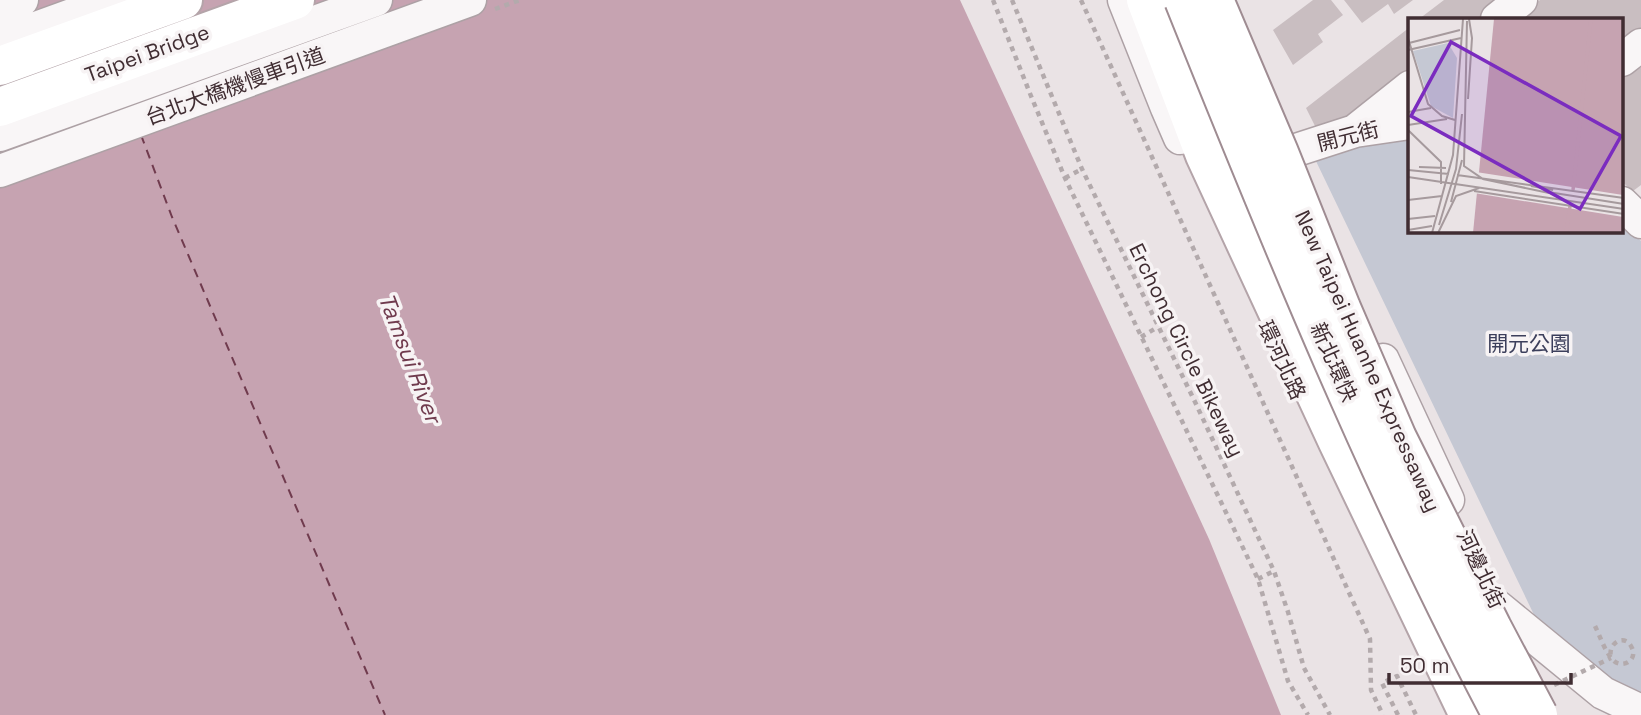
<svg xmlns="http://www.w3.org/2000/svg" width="1641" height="715" font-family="'Space Grotesk','Noto Sans TC',sans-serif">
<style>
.green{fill:#c5c8d3}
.water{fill:#c6a3b1}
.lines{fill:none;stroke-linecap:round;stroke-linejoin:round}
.ferry{stroke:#703b4e;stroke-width:2;stroke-dasharray:9 7;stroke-linecap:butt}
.building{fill:#c9bec1}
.minor-casing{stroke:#ada1a5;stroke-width:35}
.major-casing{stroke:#b4a4a9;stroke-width:42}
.path{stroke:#b3aaac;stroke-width:4.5;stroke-dasharray:5 5;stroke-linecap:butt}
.minor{stroke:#f9f6f7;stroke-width:32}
.major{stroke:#fff;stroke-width:38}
.highway-bridge-casing{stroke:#9f8c92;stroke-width:42;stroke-linecap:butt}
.path-bridge{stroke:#b3aaac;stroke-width:4.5;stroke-dasharray:5 5;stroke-linecap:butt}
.highway-bridge{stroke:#fff;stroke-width:38}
.labels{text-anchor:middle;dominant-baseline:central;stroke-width:7;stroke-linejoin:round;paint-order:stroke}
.street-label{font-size:21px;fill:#402d32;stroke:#f7f3f4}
.park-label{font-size:21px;fill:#3c3f5b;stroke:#f7f3f4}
.water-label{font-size:23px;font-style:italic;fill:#703b4e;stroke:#f7f3f4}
.inset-river{fill:none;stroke:#c6a3b1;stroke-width:3.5}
.inset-road{fill:none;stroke:#a69a9d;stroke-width:2}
.view{fill:#7b2cbf;fill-opacity:0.15;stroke:#7b2cbf;stroke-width:3.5}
.inset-edge{fill:none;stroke:#402d32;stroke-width:3.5}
</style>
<rect width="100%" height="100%" fill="#eae3e5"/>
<path class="green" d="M 1410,137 L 1410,231 L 1622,231 L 1622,222 L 1641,241 L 1641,696 L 1617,687 L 1537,621 L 1314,157 L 1370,141 Z"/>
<path class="water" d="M 0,0 L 960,0 L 1209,539 L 1281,715 L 0,715 Z"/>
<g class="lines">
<path class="ferry" d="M 141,135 L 172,217 L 385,715"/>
</g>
<path class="building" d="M 1313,0 L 1331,0 L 1343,15 L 1318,34 L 1323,42 L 1293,65 L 1273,30 Z
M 1344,0 L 1413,0 L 1394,14 L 1388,4 L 1362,23 Z
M 1444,0 L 1505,0 L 1480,19 L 1419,19 Z
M 1540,0 L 1641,0 L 1641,32 L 1622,47 L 1622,19 L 1515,19 Z
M 1410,27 L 1410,73 L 1345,124 L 1319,134 L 1306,108 Z
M 1635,62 L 1641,68 L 1641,185 L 1633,191 L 1622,182 L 1622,73 Z"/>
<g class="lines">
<defs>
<path id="minor" d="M 1124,0 L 1167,108 L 1180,138
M 0,8 L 22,0
M 1497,19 L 1521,0
M 0,41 L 113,0
M 1622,60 L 1641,45
M 1356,130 L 1410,87
M 0,135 L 376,0
M 1287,153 L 1355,131 L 1410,123
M 0,171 L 470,0
M 1622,203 L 1641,222
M 1383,360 L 1448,500
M 1498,607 L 1603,693 L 1641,711"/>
<path id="major" d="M 1146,0 L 1205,155 L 1338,442 L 1469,715
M 0,66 L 183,0
M 0,107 L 295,0"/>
</defs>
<use href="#minor" class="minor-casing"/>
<use href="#major" class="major-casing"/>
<path class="path" d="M 993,0 L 1031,96 L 1065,178 L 1258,579 L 1288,681 L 1308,715
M 1012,0 L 1082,169 L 1196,404 L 1274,571 L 1288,612 L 1304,668 L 1330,715
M 1081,0 L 1370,639 L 1371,690 L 1383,715
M 495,9 L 520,0
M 1065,178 L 1082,169
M 1141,337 L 1158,327
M 1258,579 L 1274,571
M 1595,626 C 1600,636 1605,652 1613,660 C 1621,669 1638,661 1632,648 C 1626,633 1607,642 1611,658
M 1398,715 L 1382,683 L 1397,676 L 1416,715"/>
<use href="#minor" class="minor"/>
<use href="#major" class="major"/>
<defs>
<path id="highway-bridge" d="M 1184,0 C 1281,242 1380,484 1502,715
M 1214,0 L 1279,153 L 1341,308 L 1397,438 L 1492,628 L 1538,715"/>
</defs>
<use href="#highway-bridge" class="highway-bridge-casing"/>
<path class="path-bridge" d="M 1554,685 L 1611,658"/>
<use href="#highway-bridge" class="highway-bridge"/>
</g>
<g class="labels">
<g class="street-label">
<text transform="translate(147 53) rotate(-20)">Taipei Bridge</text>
<text transform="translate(235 86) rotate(-20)">台北大橋機慢車引道</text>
<text transform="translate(1348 136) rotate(-14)">開元街</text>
<text transform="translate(1187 350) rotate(64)">Erchong Circle Bikeway</text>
<text transform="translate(1282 360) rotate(65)">環河北路</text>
<text transform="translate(1368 361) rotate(66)">New Taipei Huanhe Expressaway</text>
<text transform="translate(1334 362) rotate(66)">新北環快</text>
<text transform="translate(1481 569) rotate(65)">河邊北街</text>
</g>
<g class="park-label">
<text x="1529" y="343">開元公園</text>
</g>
<g class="water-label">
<text transform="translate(410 358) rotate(69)">Tamsui River</text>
</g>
</g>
<g transform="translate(1408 18)">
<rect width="215" height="215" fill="#eae3e5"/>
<path d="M 40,25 L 49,40 L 45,100 L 23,88 L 5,33 Z" fill="#c5c8d3"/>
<path d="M 86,1 L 215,1 L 215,215 L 65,215 Z" fill="#c6a3b1"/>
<path d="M 68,154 L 215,177 L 215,199 L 66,175 Z" fill="#eae3e5"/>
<path class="inset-river" d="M 165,172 L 183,1M 158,215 L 162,188"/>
<path class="inset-road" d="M 59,3 L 56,148 L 75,161 L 141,175M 0,20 L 20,86 L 34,98 L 47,102M 1,25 L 52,12M 0,32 L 53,20M 60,81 L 64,20 L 61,1M 0,94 L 23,90M 0,107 L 39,101M 0,112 L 33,144 L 33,166M 11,149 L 38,150M 0,152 L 41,156M 49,157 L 216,180M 0,159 L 216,191M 123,168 L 145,172M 66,173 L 216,196M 140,174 L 216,186M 0,182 L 34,178M 43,184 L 54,142M 0,201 L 27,198M 31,207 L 48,151 L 54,96M 0,212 L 24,208M 24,215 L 45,137 L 55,1M 30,215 L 48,178 L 71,170"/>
<path class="view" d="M 43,24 L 213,118 L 172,191 L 3,98 Z"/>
<rect width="215" height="215" class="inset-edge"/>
</g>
<path d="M1389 673v10h182v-10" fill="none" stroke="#402d32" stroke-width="3.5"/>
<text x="1400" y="673" font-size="21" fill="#402d32" stroke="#f7f3f4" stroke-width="5" paint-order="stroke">50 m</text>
</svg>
